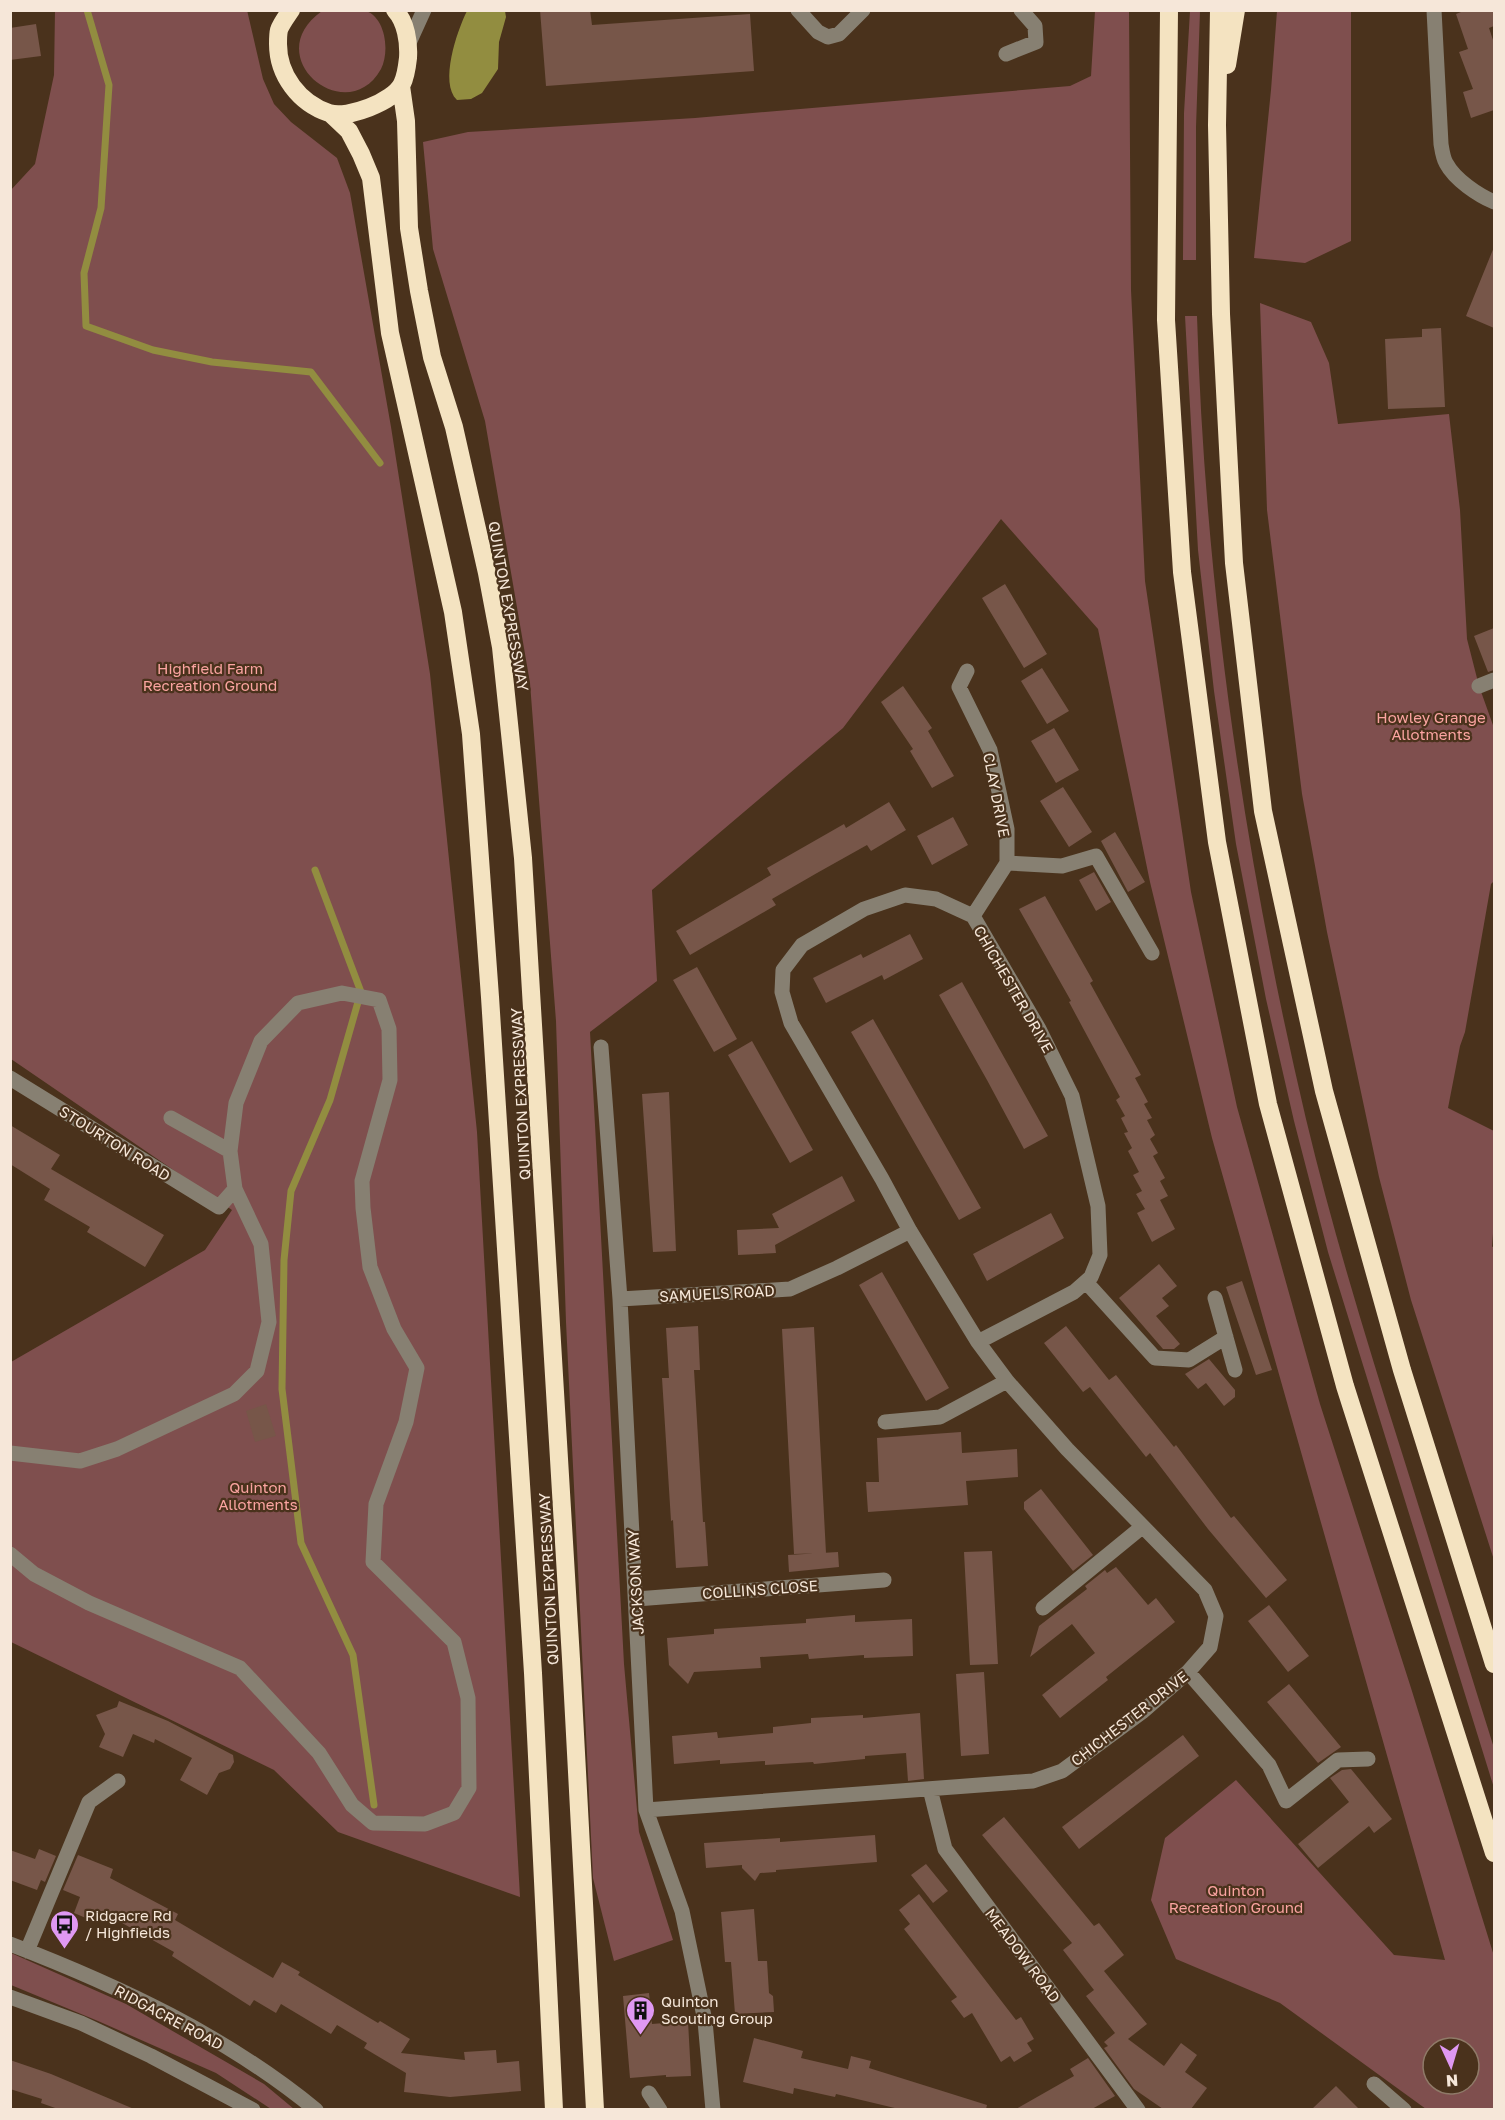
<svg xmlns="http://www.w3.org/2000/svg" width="1505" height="2120" font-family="'Golos Text',sans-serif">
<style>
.green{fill:#7f4f4e;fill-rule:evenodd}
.water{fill:#928d40}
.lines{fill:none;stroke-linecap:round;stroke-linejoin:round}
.stream{stroke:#928d40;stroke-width:7}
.building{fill:#775649}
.minor{stroke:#878072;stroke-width:15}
.highway{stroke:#f4e3c1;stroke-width:18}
.labels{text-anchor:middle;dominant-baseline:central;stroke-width:4.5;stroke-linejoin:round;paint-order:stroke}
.street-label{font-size:15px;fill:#f6e7d9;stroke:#4a321c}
.park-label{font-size:15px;fill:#fba4a1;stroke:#4a321c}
.poi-label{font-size:15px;fill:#f6e7d9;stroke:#4a321c;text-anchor:start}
</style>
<rect width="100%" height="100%" fill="#4a321c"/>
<path class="green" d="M 247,10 L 263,79 L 274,104 L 291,122 L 337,158 L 350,193 L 391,427 L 430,674 L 477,1132 L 520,1897 L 338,1832 L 274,1770 L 11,1642 L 11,1362 L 205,1250 L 232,1210 L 11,1059 L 10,191 L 35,164 L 54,75 L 55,11 Z
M 322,11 C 335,10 350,8 363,10 C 386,15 390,52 381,69 C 347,130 257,57 322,11 Z
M 1095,11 L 1129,11 L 1131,290 L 1145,581 L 1191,892 L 1237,1107 L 1320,1404 L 1411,1688 L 1494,1956 L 1494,2109 L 1426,2109 L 1280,2003 L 1176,1959 L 1151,1900 L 1165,1838 L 1236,1780 L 1394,1955 L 1445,1960 L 1212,1138 L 1150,882 L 1098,629 L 1001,519 L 843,728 L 652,890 L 657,981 L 590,1032 L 624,1664 L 639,1832 L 673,1940 L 614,1961 L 593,1878 L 566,1322 L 556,1021 L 530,683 L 485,421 L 433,249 L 423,142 L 468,132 L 695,118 L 1070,86 L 1091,76 ZM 1433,2048 L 1469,2048 L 1469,2084 L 1433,2084 Z
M 1190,11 L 1200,11 L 1196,127 L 1196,260 L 1183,260 L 1183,255 L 1184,113 Z
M 1277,11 L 1351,11 L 1351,241 L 1305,263 L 1254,258 L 1271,90 Z
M 1260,303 L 1311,322 L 1329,363 L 1338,424 L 1449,414 L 1460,510 L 1467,639 L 1479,686 L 1494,728 L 1494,881 L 1491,884 L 1465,1032 L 1460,1046 L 1448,1108 L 1494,1131 L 1494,1220 L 1492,1247 L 1494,1246 L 1494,1560 L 1411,1300 L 1379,1177 L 1327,932 L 1302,794 L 1267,510 Z
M 1185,316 L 1197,316 C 1205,587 1244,856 1306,1119 C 1333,1232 1367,1342 1402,1453 C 1433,1551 1463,1650 1494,1748 L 1494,1788 L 1328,1252 L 1294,1121 L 1266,999 L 1236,844 L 1214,691 L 1198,550 Z
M 11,1953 L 126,2004 L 264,2084 L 294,2109 L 271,2109 L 216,2073 L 98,2021 L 11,1985 Z"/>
<path class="water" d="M 467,11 L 505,11 L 506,17 L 499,42 L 498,69 L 482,93 L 471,99 L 457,100 C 439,83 457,31 467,11 Z"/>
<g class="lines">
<path class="stream" d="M 87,10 L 109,85 L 101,208 L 84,273 L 86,326 L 153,350 L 212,362 L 311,372 L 380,463
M 315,870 L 361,992
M 358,1002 L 330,1100 L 291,1191 L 284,1260 L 282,1389 L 301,1543 L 353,1655 L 374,1805"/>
</g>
<path class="building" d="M 540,10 L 590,10 L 592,25 L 750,14 L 754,71 L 546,86 Z
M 1466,10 L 1494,10 L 1494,26 L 1489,28 L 1494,43 L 1494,110 L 1471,118 L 1463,92 L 1473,89 L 1459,52 L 1468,49 L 1456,14 Z
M 36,24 L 41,56 L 10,60 L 10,28 Z
M 1494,247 L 1494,328 L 1466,316 Z
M 1441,328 L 1445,407 L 1388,409 L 1385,339 L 1422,337 L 1422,329 Z
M 1005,584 L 1047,654 L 1024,668 L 982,598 Z
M 1494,628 L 1494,670 L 1488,672 L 1474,636 Z
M 1042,668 L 1069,711 L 1047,724 L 1021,681 Z
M 903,686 L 932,728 L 928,731 L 954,776 L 932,788 L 910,751 L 913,749 L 881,702 Z
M 1054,728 L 1079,770 L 1056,783 L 1031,741 Z
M 1063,787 L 1092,832 L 1069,847 L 1040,801 Z
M 889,802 L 906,830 L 871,851 L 867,845 L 817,873 L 772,899 L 776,905 L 690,955 L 676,931 L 771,875 L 767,868 L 844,824 L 846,828 Z
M 953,817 L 968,845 L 932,865 L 917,836 Z
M 1115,832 L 1145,882 L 1128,892 L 1101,841 Z
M 1094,872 L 1111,902 L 1096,911 L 1079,880 Z
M 1045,896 L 1093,981 L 1090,983 L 1141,1075 L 1135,1078 L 1148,1102 L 1144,1104 L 1152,1118 L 1147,1120 L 1155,1135 L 1150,1139 L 1158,1153 L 1153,1156 L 1165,1178 L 1160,1181 L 1168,1196 L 1160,1200 L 1175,1229 L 1152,1242 L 1137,1213 L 1145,1209 L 1136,1194 L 1142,1191 L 1133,1175 L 1139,1172 L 1128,1151 L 1132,1148 L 1124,1133 L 1128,1132 L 1121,1118 L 1125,1116 L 1116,1100 L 1120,1097 L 1069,1002 L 1071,1001 L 1019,909 Z
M 910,934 L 923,959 L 884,980 L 882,975 L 826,1003 L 813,978 L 861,954 L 863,958 Z
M 697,967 L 737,1039 L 714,1052 L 673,980 Z
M 962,982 L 1048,1136 L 1024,1149 L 987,1080 L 939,995 Z
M 873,1019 L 981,1208 L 959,1220 L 851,1032 Z
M 752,1041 L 813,1150 L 790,1163 L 728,1055 Z
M 669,1092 L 676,1251 L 653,1252 L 642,1094 Z
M 10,1125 L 60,1155 L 51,1169 L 164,1235 L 145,1267 L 87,1232 L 90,1227 L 44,1200 L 50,1189 L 10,1164 Z
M 842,1176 L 855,1201 L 775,1245 L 776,1253 L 738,1255 L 737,1230 L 779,1228 L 772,1214 Z
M 1051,1213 L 1064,1238 L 987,1281 L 973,1254 Z
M 1159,1264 L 1177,1286 L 1162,1298 L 1169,1306 L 1156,1316 L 1180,1344 L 1174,1349 L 1163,1349 L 1119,1298 Z
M 882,1272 L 949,1388 L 926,1401 L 859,1285 Z
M 1242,1281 L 1272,1370 L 1256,1375 L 1226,1287 Z
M 698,1326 L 700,1370 L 694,1370 L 703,1522 L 705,1522 L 708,1566 L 676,1568 L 673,1520 L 671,1521 L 662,1378 L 669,1378 L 666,1328 Z
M 1066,1326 L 1109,1380 L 1116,1375 L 1174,1447 L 1176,1445 L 1231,1518 L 1234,1516 L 1287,1580 L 1266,1598 L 1208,1529 L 1150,1453 L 1146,1457 L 1090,1387 L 1083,1392 L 1044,1343 Z
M 814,1327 L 826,1553 L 794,1554 L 782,1329 Z
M 1209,1359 L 1235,1390 L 1235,1397 L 1224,1406 L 1206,1383 L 1198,1389 L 1185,1374 Z
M 266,1404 L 276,1436 L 255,1442 L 246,1411 Z
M 961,1432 L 962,1453 L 1017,1449 L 1018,1477 L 966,1481 L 968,1505 L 868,1512 L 866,1482 L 879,1482 L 877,1438 Z
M 1041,1489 L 1093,1555 L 1073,1571 L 1024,1509 L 1024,1502 Z
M 992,1551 L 998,1664 L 970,1665 L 964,1552 Z
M 838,1552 L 839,1567 L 789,1572 L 788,1555 Z
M 1116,1567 L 1148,1605 L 1156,1598 L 1175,1622 L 1106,1677 L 1108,1680 L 1060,1718 L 1042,1695 L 1095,1653 L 1072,1624 L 1030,1657 L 1039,1626 L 1087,1589 L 1085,1586 L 1105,1570 L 1107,1573 Z
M 1269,1605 L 1309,1656 L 1288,1672 L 1248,1621 Z
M 855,1615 L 855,1622 L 912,1619 L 913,1656 L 864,1658 L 864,1655 L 809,1659 L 808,1654 L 760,1657 L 761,1668 L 694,1672 L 688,1684 L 669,1665 L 667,1638 L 714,1634 L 714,1629 L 806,1623 L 806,1619 Z
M 984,1672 L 989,1754 L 961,1756 L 956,1674 Z
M 1289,1684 L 1341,1747 L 1318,1763 L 1267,1702 Z
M 119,1701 L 168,1721 L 233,1755 L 234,1762 L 230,1769 L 219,1773 L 207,1795 L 180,1780 L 192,1758 L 155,1739 L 154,1743 L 133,1734 L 123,1757 L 99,1747 L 105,1734 L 96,1715 L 117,1707 Z
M 920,1713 L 924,1779 L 908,1781 L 906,1753 L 865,1756 L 865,1759 L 814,1764 L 813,1762 L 765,1765 L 765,1761 L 720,1764 L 720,1760 L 674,1764 L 672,1736 L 717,1732 L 718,1738 L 773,1733 L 773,1727 L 811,1723 L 811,1718 L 863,1715 L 863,1718 Z
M 1183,1735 L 1199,1756 L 1079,1849 L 1062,1827 Z
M 1351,1769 L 1392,1819 L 1374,1833 L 1369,1826 L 1318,1868 L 1298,1844 L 1349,1802 L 1330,1778 L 1342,1770 Z
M 1004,1817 L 1094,1926 L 1099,1923 L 1124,1955 L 1104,1971 L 1147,2024 L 1128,2039 L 1164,2066 L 1181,2043 L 1197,2055 L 1185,2072 L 1207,2088 L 1191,2109 L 1163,2109 L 1134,2089 L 1104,2048 L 1108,2046 L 1104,2042 L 1115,2033 L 1086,1996 L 1094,1990 L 1063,1950 L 1072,1943 L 982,1835 Z
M 875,1835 L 877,1862 L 776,1870 L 776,1872 L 760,1873 L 755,1881 L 742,1868 L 742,1865 L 706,1868 L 704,1843 L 780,1838 L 780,1842 Z
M 39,1849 L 56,1856 L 45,1882 L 41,1880 L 37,1890 L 10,1880 L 10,1850 L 35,1859 Z
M 78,1855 L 113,1869 L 110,1878 L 178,1914 L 175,1920 L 273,1978 L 282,1962 L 300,1972 L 298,1975 L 378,2023 L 380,2021 L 410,2039 L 401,2053 L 465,2060 L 464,2052 L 496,2050 L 497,2063 L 519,2061 L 521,2091 L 450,2097 L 404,2092 L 406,2073 L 364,2048 L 367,2043 L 337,2025 L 331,2034 L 281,2004 L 276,2013 L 254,2000 L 250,2006 L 172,1956 L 174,1952 L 97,1909 L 93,1921 L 74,1913 L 80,1897 L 63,1890 Z
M 926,1864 L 948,1891 L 933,1903 L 911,1875 Z
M 919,1894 L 1016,2020 L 1021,2017 L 1034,2039 L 1027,2043 L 1032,2051 L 1014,2062 L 1010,2056 L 1001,2062 L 972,2013 L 964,2018 L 951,2001 L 957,1997 L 904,1929 L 910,1924 L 899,1910 Z
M 754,1909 L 758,1961 L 767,1961 L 769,1993 L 773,1996 L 774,2012 L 735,2014 L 731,1962 L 725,1962 L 721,1912 Z
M 649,1993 L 652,2024 L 688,2021 L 691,2076 L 666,2077 L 666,2075 L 630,2078 L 623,1996 Z
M 754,2038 L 803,2051 L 801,2058 L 848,2069 L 851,2056 L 871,2061 L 869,2068 L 987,2105 L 986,2109 L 899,2109 L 836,2094 L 835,2097 L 794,2088 L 793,2094 L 743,2082 Z
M 1088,2058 L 1115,2096 L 1092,2109 L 1016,2109 L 1074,2076 L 1070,2069 Z
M 10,2060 L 51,2074 L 134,2109 L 58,2109 L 41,2103 L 42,2099 L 10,2089 Z
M 1336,2086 L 1359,2109 L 1312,2109 Z"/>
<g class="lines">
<path class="minor" d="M 798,10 L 818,32 L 828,37 L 839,34 L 863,10
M 1434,10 L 1441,144 C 1442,150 1443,158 1446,163 C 1455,180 1478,195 1494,202
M 409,43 L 424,10
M 1006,54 L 1036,42 L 1035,26 L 1021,10
M 967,671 L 959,687 L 990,750 L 1007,829 L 1007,863 L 973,916
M 1479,686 L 1494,680
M 1007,863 L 1062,866 L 1096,856 L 1152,953
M 601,1047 L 620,1299 L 646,1810 L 682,1911 L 705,2021 L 713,2110
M 10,1078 L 219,1207 L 235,1189
M 171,1118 L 230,1151
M 1086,1282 L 1155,1358 L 1189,1360 L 1226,1337
M 1215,1298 L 1235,1370
M 620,1299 L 790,1289 L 837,1268 L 910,1231
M 885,1422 L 940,1417 L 1007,1381
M 10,1453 L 80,1461 L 117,1449 L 234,1394 L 257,1371 L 269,1322 L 261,1244 L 235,1189 L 230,1151 L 236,1103 L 261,1041 L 298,1003 L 342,993 L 379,1000 L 389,1029 L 390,1080 L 362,1181 L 363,1208 L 370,1267 L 394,1329 L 417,1368 L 406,1422 L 376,1504 L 373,1562 L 454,1642 L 468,1698 L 469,1788 L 454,1813 L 425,1824 L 373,1823 L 352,1805 L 319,1753 L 240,1668 L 89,1603 L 34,1574 L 10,1554
M 636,1599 L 884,1580
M 1043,1608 L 1142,1527
M 1188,1672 L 1269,1765 L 1286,1801 L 1338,1760 L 1368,1759
M 930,1789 L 945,1849 L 1138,2110
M 646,1810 L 1033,1781 L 1062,1771 L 1142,1712 L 1188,1672 L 1210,1647 L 1216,1616 L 1205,1590 L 1067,1449 L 1007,1381 L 978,1342 L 910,1231 L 882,1179 L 791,1023 L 782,992 L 783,970 L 802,945 L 864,909 L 905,895 L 936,899 L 973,916 L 1039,1029 L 1072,1096 L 1098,1206 L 1100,1255 L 1091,1277 L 1074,1292 L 978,1342
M 10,1944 C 119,1986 226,2036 316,2110
M 27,1951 L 89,1802 L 118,1781
M 10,1997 L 81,2023 L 151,2056 L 253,2110
M 1374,2084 L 1404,2110
M 649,2093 L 660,2110"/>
<path class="highway" d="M 291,10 C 287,16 281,24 279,30 C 278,34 278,40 278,44 C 278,75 299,103 329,113 C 348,119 393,102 402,84 C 406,76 407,67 408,58 C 409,42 406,22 395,10
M 1169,10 L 1166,320 L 1182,572 L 1217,842 L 1268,1104 L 1345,1386 L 1494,1853
M 1219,10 L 1217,125 L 1221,314 L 1234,563 L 1263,811 L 1324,1091 L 1402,1370 L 1494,1664
M 1227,65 L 1236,10
M 401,86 L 406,121 L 409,228 L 419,291 L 432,357 L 454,427 L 487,573 L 501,647 L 523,858 L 571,1659 L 595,2110
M 331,114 L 349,131 L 361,154 L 371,178 L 390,333 L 453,612 L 471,734 L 490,997 L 533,1673 L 554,2110"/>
</g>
<defs>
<symbol id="bus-pin" viewBox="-11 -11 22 30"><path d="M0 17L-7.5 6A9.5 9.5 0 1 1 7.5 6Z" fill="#df98f2" stroke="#4a321c"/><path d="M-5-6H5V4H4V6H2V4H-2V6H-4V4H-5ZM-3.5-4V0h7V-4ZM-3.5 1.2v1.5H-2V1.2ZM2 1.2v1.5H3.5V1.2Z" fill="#111"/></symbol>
<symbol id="building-pin" viewBox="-11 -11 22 30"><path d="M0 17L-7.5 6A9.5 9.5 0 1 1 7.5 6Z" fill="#df98f2" stroke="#4a321c"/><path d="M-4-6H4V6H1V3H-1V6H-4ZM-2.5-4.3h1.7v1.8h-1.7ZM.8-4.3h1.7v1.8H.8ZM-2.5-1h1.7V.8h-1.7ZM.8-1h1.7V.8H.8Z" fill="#111"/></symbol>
</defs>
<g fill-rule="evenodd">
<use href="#bus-pin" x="48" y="1908" width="33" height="45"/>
<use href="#building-pin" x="624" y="1994" width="33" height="45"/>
</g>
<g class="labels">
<g class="street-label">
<text transform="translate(509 606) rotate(80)">QUINTON EXPRESSWAY</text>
<text transform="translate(997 795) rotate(79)">CLAY DRIVE</text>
<text transform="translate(1014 989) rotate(60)">CHICHESTER DRIVE</text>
<text transform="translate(520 1094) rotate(-93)">QUINTON EXPRESSWAY</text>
<text transform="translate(115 1143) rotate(32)">STOURTON ROAD</text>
<text transform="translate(717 1293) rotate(-3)">SAMUELS ROAD</text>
<text transform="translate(548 1579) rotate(-93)">QUINTON EXPRESSWAY</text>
<text transform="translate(635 1582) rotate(-93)">JACKSON WAY</text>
<text transform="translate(760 1589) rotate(-4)">COLLINS CLOSE</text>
<text transform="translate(1129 1718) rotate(-38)">CHICHESTER DRIVE</text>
<text transform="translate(1023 1955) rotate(53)">MEADOW ROAD</text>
<text transform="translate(169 2017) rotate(28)">RIDGACRE ROAD</text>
</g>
<g class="park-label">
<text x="210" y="668">Highfield Farm<tspan x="210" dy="17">Recreation Ground</tspan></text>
<text x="1431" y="717">Howley Grange<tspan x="1431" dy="17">Allotments</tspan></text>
<text x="258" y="1487">Quinton<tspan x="258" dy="17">Allotments</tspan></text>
<text x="1236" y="1890">Quinton<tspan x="1236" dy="17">Recreation Ground</tspan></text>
</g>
<g class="poi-label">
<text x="85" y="1915">Ridgacre Rd<tspan x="85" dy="17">/ Highfields</tspan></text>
<text x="661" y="2001">Quinton<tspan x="661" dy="17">Scouting Group</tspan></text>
</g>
</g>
<rect width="1505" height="2120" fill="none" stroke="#f6e7d9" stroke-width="24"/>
<g transform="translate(1451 2066) rotate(176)"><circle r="28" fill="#4a321c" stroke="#8f7a68" stroke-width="1.5"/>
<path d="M0-4.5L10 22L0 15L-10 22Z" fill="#df98f2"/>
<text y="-9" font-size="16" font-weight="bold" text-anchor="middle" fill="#f6e7d9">N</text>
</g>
</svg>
